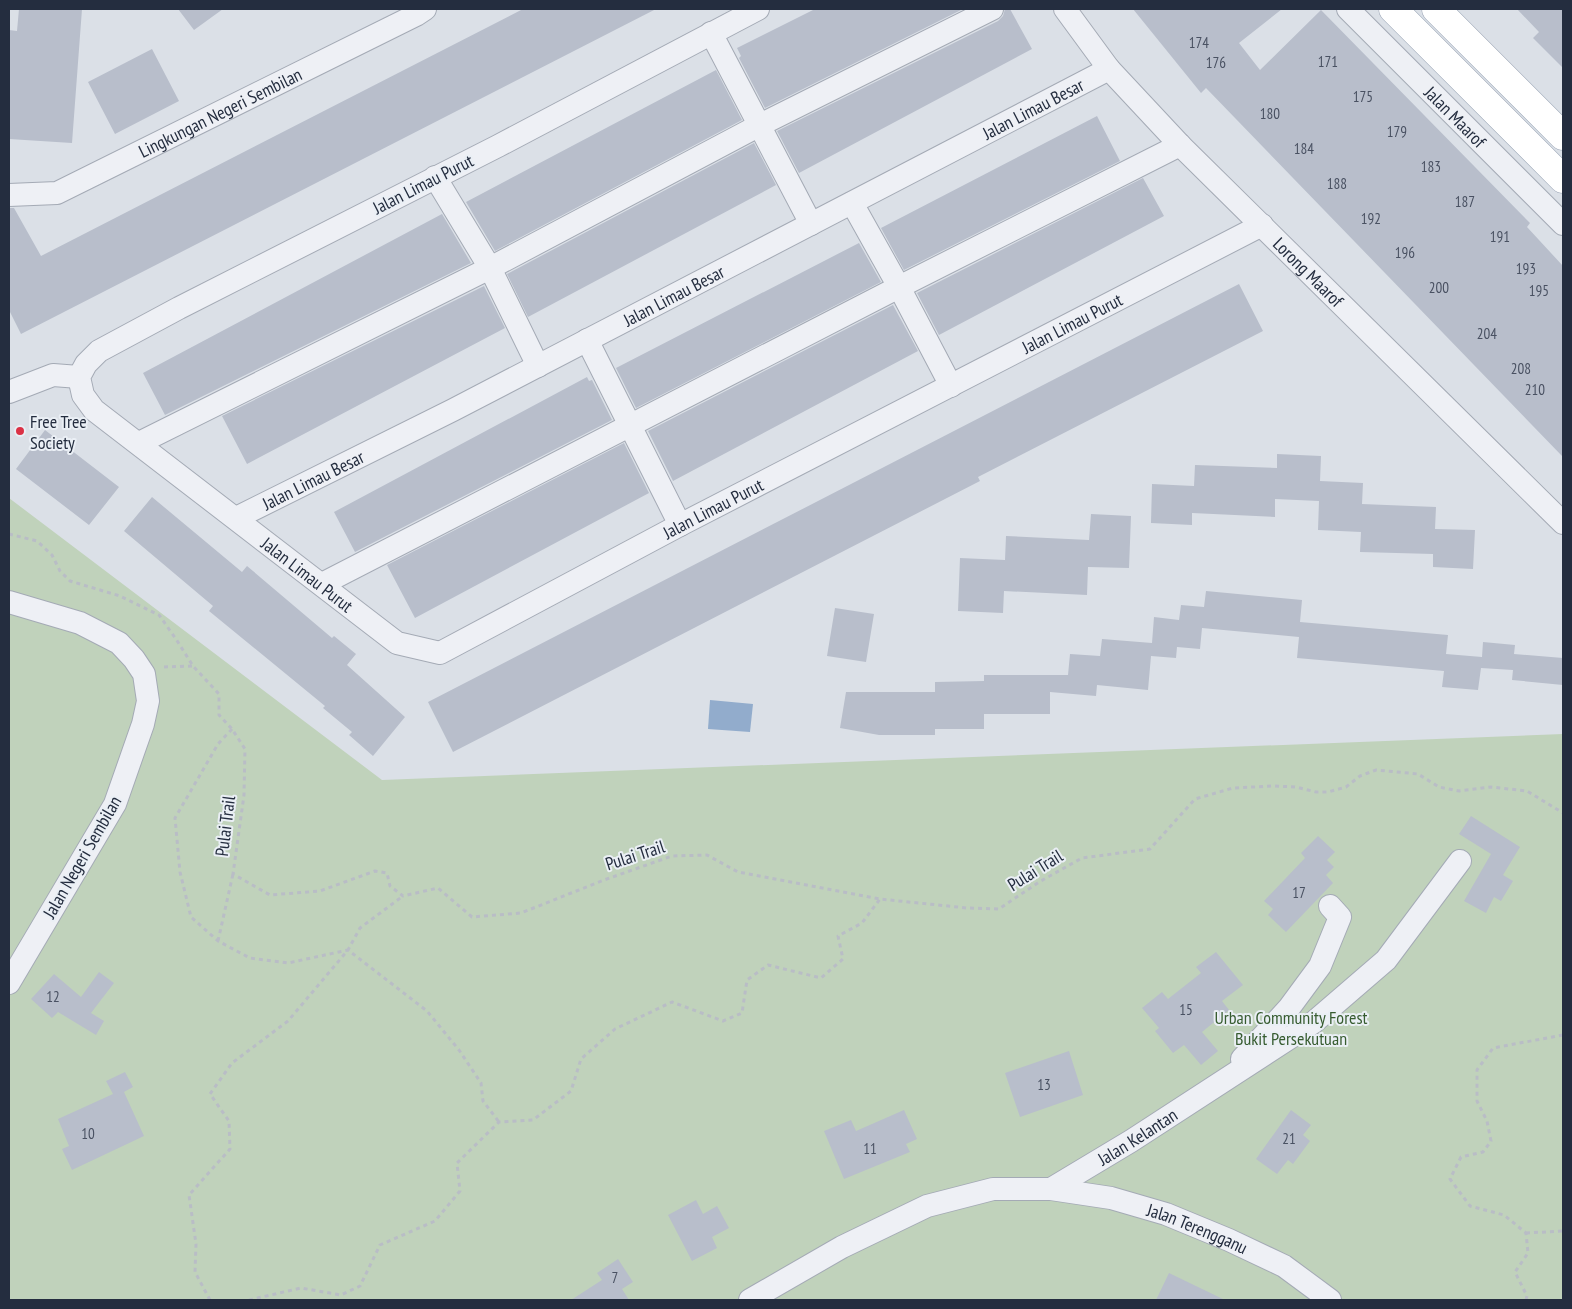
<svg xmlns="http://www.w3.org/2000/svg" width="1572" height="1309" font-family="'PT Sans Narrow',sans-serif">
<style>
.green{fill:#c0d2bb}
.water{fill:#92accc}
.building{fill:#b8becb}
.lines{fill:none;stroke-linecap:round;stroke-linejoin:round}
.minor-casing{stroke:#a4aab5;stroke-width:24}
.major-casing{stroke:#99a3b4;stroke-width:29}
.path{stroke:#b9bdc6;stroke-width:3;stroke-dasharray:4 4;stroke-linecap:butt}
.minor{stroke:#eef0f5;stroke-width:22}
.major{stroke:#fff;stroke-width:28}
.poi-dot{fill:#db3145;stroke:#eaeff5;stroke-width:2}
.labels{text-anchor:middle;dominant-baseline:central;stroke-width:4;stroke-linejoin:round;paint-order:stroke}
.number-label{font-size:15px;fill:#495162}
.street-label{font-size:18px;fill:#242d3f;stroke:#eaeff5}
.poi-label{font-size:18px;fill:#242d3f;stroke:#eaeff5;text-anchor:start}
.park-label{font-size:18px;fill:#375c30;stroke:#eaeff5}
</style>
<rect width="100%" height="100%" fill="#dbe0e7"/>
<path class="green" d="M 9,498 L 382,780 L 1563,734 L 1563,1300 L 9,1300 Z"/>
<path class="water" d="M 710,700 L 753,704 L 750,732 L 708,729 Z"/>
<path class="building" d="M 19,9 L 82,9 L 72,143 L 9,139 L 9,30 L 17,31 Z
M 178,9 L 223,9 L 194,30 Z
M 523,9 L 656,9 L 21,334 L 9,310 L 9,208 L 14,208 L 41,256 Z
M 815,9 L 963,9 L 765,108 L 739,58 L 741,56 L 737,48 Z
M 1005,9 L 1010,9 L 1032,49 L 799,173 L 777,131 L 998,21 L 1003,16 Z
M 1133,9 L 1282,9 L 1239,43 L 1260,70 L 1321,10 L 1530,223 L 1527,227 L 1563,266 L 1563,457 L 1206,88 L 1201,93 Z
M 1517,9 L 1563,9 L 1563,68 L 1533,38 L 1539,32 Z
M 152,49 L 179,101 L 115,134 L 88,82 Z
M 716,70 L 742,120 L 495,251 L 466,202 Z
M 1097,116 L 1120,161 L 904,270 L 881,228 Z
M 754,143 L 776,185 L 528,317 L 507,274 Z
M 1143,178 L 1164,216 L 939,335 L 917,293 Z
M 442,214 L 471,263 L 165,415 L 143,373 Z
M 859,243 L 881,282 L 636,408 L 616,368 Z
M 1239,284 L 1263,331 L 978,477 L 980,481 L 453,752 L 428,702 Z
M 484,286 L 505,328 L 247,464 L 222,416 Z
M 893,305 L 918,351 L 673,481 L 648,431 Z
M 587,377 L 589,381 L 592,380 L 612,420 L 355,552 L 334,512 Z
M 45,430 L 119,487 L 89,525 L 16,469 Z
M 624,443 L 649,493 L 415,618 L 387,565 Z
M 1277,454 L 1321,456 L 1320,481 L 1363,483 L 1362,504 L 1436,507 L 1435,529 L 1475,530 L 1473,569 L 1433,567 L 1433,554 L 1360,552 L 1361,532 L 1318,530 L 1319,501 L 1275,499 L 1275,517 L 1192,513 L 1192,525 L 1151,523 L 1152,484 L 1194,486 L 1195,465 L 1277,468 Z
M 152,497 L 242,572 L 247,566 L 332,638 L 334,636 L 356,654 L 347,665 L 405,717 L 373,756 L 349,735 L 352,732 L 323,708 L 325,706 L 209,611 L 213,606 L 124,531 Z
M 1091,514 L 1131,516 L 1129,568 L 1088,567 L 1087,595 L 1004,591 L 1003,613 L 958,611 L 960,558 L 1005,560 L 1006,536 L 1089,540 Z
M 1206,591 L 1302,600 L 1300,622 L 1448,635 L 1446,654 L 1482,657 L 1483,642 L 1515,645 L 1514,654 L 1563,658 L 1563,685 L 1512,680 L 1513,670 L 1481,668 L 1478,690 L 1442,687 L 1444,671 L 1297,658 L 1299,637 L 1202,628 L 1200,649 L 1177,647 L 1176,658 L 1151,656 L 1148,690 L 1097,685 L 1096,696 L 1050,692 L 1050,714 L 984,714 L 984,729 L 935,729 L 935,735 L 879,735 L 840,728 L 846,692 L 935,692 L 935,682 L 984,681 L 984,675 L 1068,675 L 1070,654 L 1100,656 L 1102,639 L 1152,643 L 1154,617 L 1179,620 L 1181,605 L 1204,607 Z
M 835,608 L 874,614 L 866,662 L 827,656 Z
M 1471,816 L 1520,847 L 1503,875 L 1513,881 L 1501,901 L 1494,897 L 1486,913 L 1464,901 L 1491,854 L 1459,834 Z
M 1318,836 L 1335,852 L 1327,860 L 1334,867 L 1326,875 L 1333,883 L 1286,932 L 1268,915 L 1273,909 L 1264,901 L 1305,858 L 1301,853 Z
M 1216,952 L 1243,985 L 1222,1001 L 1229,1010 L 1202,1032 L 1218,1051 L 1201,1065 L 1184,1045 L 1173,1053 L 1155,1031 L 1159,1028 L 1142,1008 L 1162,992 L 1168,999 L 1201,973 L 1196,967 Z
M 99,972 L 114,983 L 91,1013 L 104,1021 L 96,1035 L 58,1012 L 52,1018 L 31,999 L 54,974 L 81,997 Z
M 1069,1051 L 1083,1095 L 1020,1117 L 1005,1073 Z
M 125,1072 L 133,1087 L 124,1092 L 144,1136 L 72,1170 L 62,1149 L 69,1146 L 58,1119 L 113,1094 L 106,1081 Z
M 904,1110 L 917,1139 L 906,1144 L 910,1152 L 844,1179 L 824,1131 L 851,1120 L 856,1131 Z
M 1291,1110 L 1311,1125 L 1303,1135 L 1310,1141 L 1293,1164 L 1288,1160 L 1277,1174 L 1256,1159 Z
M 696,1200 L 703,1214 L 717,1206 L 729,1228 L 712,1237 L 717,1248 L 692,1261 L 668,1215 Z
M 618,1259 L 633,1282 L 622,1289 L 629,1300 L 571,1300 L 602,1280 L 597,1273 Z
M 1169,1273 L 1225,1300 L 1156,1300 Z"/>
<g class="lines">
<defs>
<g id="minor">
<path id="s1" d="M 758,9 L 498,146 L 179,308 L 99,351 L 86,364 L 79,377 L 83,395 L 94,410 L 397,643 L 440,653 L 680,525 L 1262,225"/>
<path id="s2" d="M 1065,9 L 1109,69 L 1180,145 L 1563,523"/>
<path id="s3" d="M 1348,9 L 1563,224"/>
<path d="M 711,33 L 811,224"/>
<path d="M 435,177 L 490,268 L 538,366"/>
<path id="s4" d="M 9,195 L 57,193 L 416,15 L 425,9"/>
<path d="M 852,203 L 899,287 L 951,386"/>
<path d="M 587,340 L 680,525"/>
<path d="M 9,392 L 53,375 L 79,377"/>
<path d="M 139,443 L 490,268 L 760,125 L 992,9"/>
<path id="s5" d="M 236,518 L 453,410 L 1109,69"/>
<path d="M 322,584 L 899,287 L 1180,145"/>
<path d="M 9,602 L 80,623 L 119,643 L 134,659 L 144,674 L 148,701 L 143,724 L 115,804 L 9,983"/>
<path d="M 1242,1059 L 1289,1008 L 1320,966 L 1340,917 L 1330,906"/>
<path id="s6" d="M 1051,1189 L 1131,1141 L 1314,1022 L 1386,960 L 1460,861"/>
<path id="s7" d="M 750,1300 L 842,1247 L 927,1206 L 993,1189 L 1051,1189 L 1111,1198 L 1166,1214 L 1229,1240 L 1284,1266 L 1330,1300"/>
</g>
<path id="major" d="M 1393,9 L 1563,179
M 1436,9 L 1563,136"/>
</defs>
<use href="#minor" class="minor-casing"/>
<use href="#major" class="major-casing"/>
<path class="path" d="M 9,534 L 37,541 L 52,555 L 60,571 L 70,581 L 120,596 L 159,615 L 176,639 L 193,666 L 219,694 L 219,715 L 232,729 L 245,749 L 244,795 L 233,874 L 270,895 L 320,891 L 375,871 L 387,873 L 390,886 L 403,896 L 438,888 L 472,917 L 521,913 L 604,880 L 672,856 L 707,855 L 738,872 L 880,899 L 967,908 L 999,909 L 1039,882 L 1082,858 L 1150,849 L 1195,799 L 1233,788 L 1273,786 L 1296,787 L 1316,792 L 1328,792 L 1346,787 L 1360,776 L 1376,770 L 1418,774 L 1439,787 L 1459,791 L 1491,787 L 1527,791 L 1563,813
M 164,667 L 193,666
M 232,729 L 218,744 L 175,818 L 180,872 L 191,917 L 218,941 L 250,958 L 288,963 L 348,950 L 427,1011 L 459,1050 L 481,1083 L 483,1101 L 499,1122
M 218,941 L 233,874
M 1526,1233 L 1563,1231
M 210,1300 L 195,1272 L 196,1244 L 189,1195 L 230,1149 L 229,1121 L 210,1094 L 232,1063 L 288,1021 L 348,950 L 360,928 L 403,896
M 249,1300 L 301,1288 L 341,1295 L 360,1286 L 380,1245 L 435,1221 L 460,1191 L 457,1163 L 499,1122 L 533,1120 L 571,1091 L 581,1059 L 615,1029 L 672,1002 L 723,1021 L 742,1013 L 747,980 L 768,965 L 821,978 L 843,959 L 838,936 L 862,923 L 880,899
M 1526,1300 L 1527,1296 L 1515,1272 L 1528,1253 L 1526,1233 L 1504,1215 L 1470,1206 L 1450,1179 L 1461,1157 L 1483,1152 L 1491,1141 L 1487,1121 L 1477,1101 L 1477,1070 L 1493,1048 L 1563,1035"/>
<use href="#minor" class="minor"/>
<use href="#major" class="major"/>
</g>
<circle class="poi-dot" cx="20" cy="431" r="5"/>
<g class="labels">
<g class="number-label">
<text x="1199" y="42">174</text>
<text x="1328" y="61">171</text>
<text x="1216" y="62">176</text>
<text x="1363" y="96">175</text>
<text x="1270" y="113">180</text>
<text x="1397" y="131">179</text>
<text x="1304" y="148">184</text>
<text x="1431" y="166">183</text>
<text x="1337" y="183">188</text>
<text x="1465" y="201">187</text>
<text x="1371" y="218">192</text>
<text x="1500" y="236">191</text>
<text x="1405" y="252">196</text>
<text x="1526" y="268">193</text>
<text x="1439" y="287">200</text>
<text x="1539" y="290">195</text>
<text x="1487" y="333">204</text>
<text x="1521" y="368">208</text>
<text x="1535" y="389">210</text>
<text x="1299" y="892">17</text>
<text x="53" y="996">12</text>
<text x="1186" y="1009">15</text>
<text x="1044" y="1084">13</text>
<text x="88" y="1133">10</text>
<text x="1289" y="1138">21</text>
<text x="870" y="1148">11</text>
<text x="615" y="1277">7</text>
</g>
<g class="street-label">
<text stroke="none"><textPath href="#s5" startOffset="896">Jalan Limau Besar</textPath></text>
<text stroke="none"><textPath href="#s4" startOffset="230">Lingkungan Negeri Sembilan</textPath></text>
<text stroke="none"><textPath href="#s3" startOffset="152">Jalan Maarof</textPath></text>
<text transform="translate(423 184) rotate(-27)">Jalan Limau Purut</text>
<text stroke="none"><textPath href="#s2" startOffset="359">Lorong Maarof</textPath></text>
<text stroke="none"><textPath href="#s5" startOffset="491">Jalan Limau Besar</textPath></text>
<text stroke="none"><textPath href="#s1" startOffset="1952">Jalan Limau Purut</textPath></text>
<text stroke="none"><textPath href="#s5" startOffset="86">Jalan Limau Besar</textPath></text>
<text stroke="none"><textPath href="#s1" startOffset="1548">Jalan Limau Purut</textPath></text>
<text stroke="none"><textPath href="#s1" startOffset="1082">Jalan Limau Purut</textPath></text>
<text transform="translate(225 826) rotate(-83)">Pulai Trail</text>
<text transform="translate(635 855) rotate(-18)">Pulai Trail</text>
<text transform="translate(82 857) rotate(-60)">Jalan Negeri Sembilan</text>
<text transform="translate(1035 870) rotate(-32)">Pulai Trail</text>
<text stroke="none"><textPath href="#s6" startOffset="101">Jalan Kelantan</textPath></text>
<text stroke="none"><textPath href="#s7" startOffset="479">Jalan Terengganu</textPath></text>
</g>
<g class="poi-label">
<text x="30" y="421">Free Tree<tspan x="30" dy="21">Society</tspan></text>
</g>
<g class="park-label">
<text x="1291" y="1017">Urban Community Forest<tspan x="1291" dy="21">Bukit Persekutuan</tspan></text>
</g>
</g>
<rect width="1572" height="1309" fill="none" stroke="#242d3f" stroke-width="20"/>
</svg>
